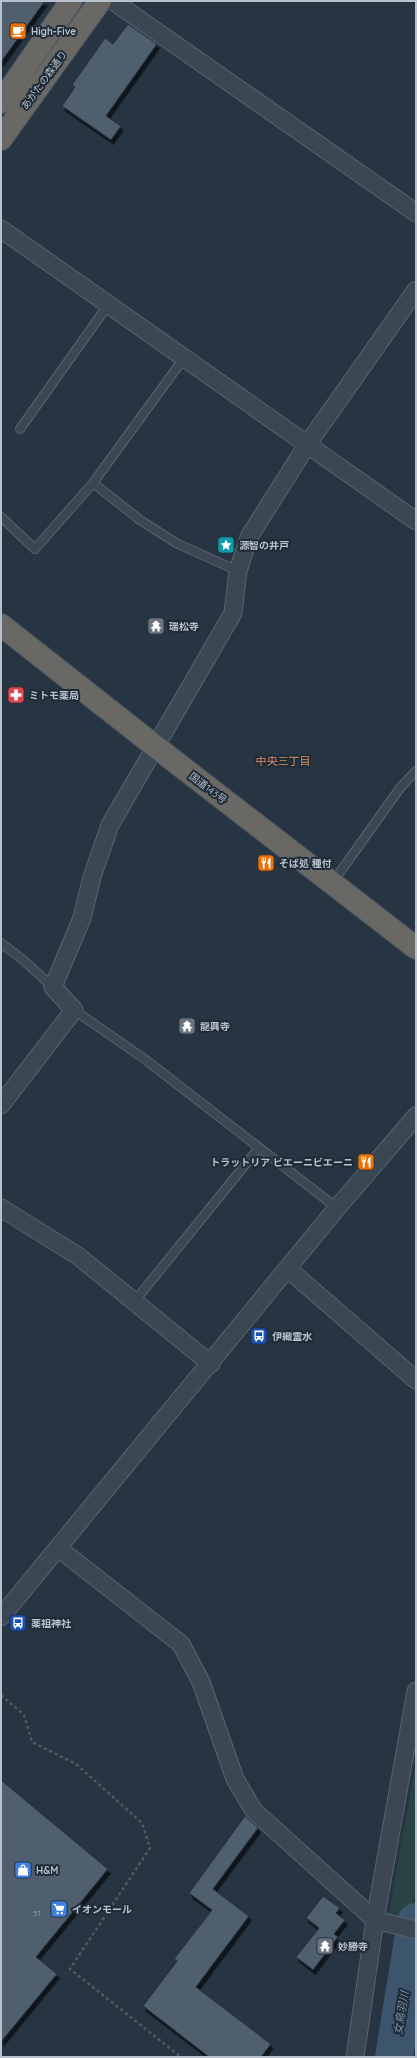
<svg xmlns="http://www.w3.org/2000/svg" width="417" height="2058" font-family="Quicksand,'Noto Sans JP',sans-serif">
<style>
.green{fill:#294344}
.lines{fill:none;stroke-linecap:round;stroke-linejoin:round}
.river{stroke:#3c546c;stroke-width:38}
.building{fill:#505e6e;stroke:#222d3a;filter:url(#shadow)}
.service-casing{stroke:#596470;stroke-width:10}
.minor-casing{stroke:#596470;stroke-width:19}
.trunk-casing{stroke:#46515d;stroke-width:24}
.path{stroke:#475f60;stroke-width:2.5;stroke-dasharray:3 3;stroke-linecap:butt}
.service{stroke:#3b4753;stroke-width:8}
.minor{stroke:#3b4753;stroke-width:17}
.trunk{stroke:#696865;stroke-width:22}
.labels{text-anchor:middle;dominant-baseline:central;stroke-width:4;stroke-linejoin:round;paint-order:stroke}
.number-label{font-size:8px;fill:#9ea8b4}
.poi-label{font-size:10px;font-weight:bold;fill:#b8c1cc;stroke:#202b38;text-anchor:start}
.street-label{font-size:10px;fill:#b8c1cc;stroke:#202b38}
.neighbourhood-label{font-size:11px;fill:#d89068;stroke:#202b38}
.water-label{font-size:11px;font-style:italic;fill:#7894af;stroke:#202b38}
</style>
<defs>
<filter id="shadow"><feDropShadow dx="2.5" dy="4.5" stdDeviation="0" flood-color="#0009"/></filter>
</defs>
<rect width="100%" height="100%" fill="#273543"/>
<path class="green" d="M 416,1762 L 416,1885 L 409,1923 L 388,1918 Z"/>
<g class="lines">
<path class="river" d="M 394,2057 L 416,1922"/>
</g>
<path class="building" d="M 1,1 L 45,1 L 1,62 Z
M 128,24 L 157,44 L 106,116 L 121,126 L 111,140 L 62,106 L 75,87 L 72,85 L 105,38 L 113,44 Z
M 1,1780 L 108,1869 L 36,1957 L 57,1974 L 1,2042 Z
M 245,1816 L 258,1828 L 213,1889 L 249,1916 L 196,1987 L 271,2044 L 261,2057 L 209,2057 L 143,2006 L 177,1961 L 174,1959 L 212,1910 L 189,1893 Z
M 323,1896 L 340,1908 L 336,1913 L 345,1920 L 334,1934 L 338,1937 L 313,1970 L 296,1957 L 319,1928 L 306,1918 Z"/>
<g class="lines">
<defs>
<path id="service" d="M 20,429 L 108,305
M 93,483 L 140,520 L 176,543 L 238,571
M 1,517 L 35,549 L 93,483 L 184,358
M 333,882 L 400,788 L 416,771
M 1,943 L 22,959 L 53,987
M 74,1010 L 146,1060 L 337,1208
M 134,1302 L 258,1149"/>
<path id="minor" d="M 113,1 L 416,213
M 1,229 L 416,521
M 1,1105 L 74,1010 L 53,987 L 82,918 L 92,877 L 110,825 L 233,613 L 238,571 L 249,537 L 307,445 L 416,290
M 1,1208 L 78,1256 L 211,1364
M 288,1269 L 416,1380
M 58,1548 L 181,1644 L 201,1682 L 235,1779 L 254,1811 L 375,1920 L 416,1930
M 1,1617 L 337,1208 L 416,1116
M 355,2057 L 375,1920 L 416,1691"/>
<path id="trunk" d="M 1,102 L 71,1
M 1,139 L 100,1
M 1,625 L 156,747 L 416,948"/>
</defs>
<use href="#service" class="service-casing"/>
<use href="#minor" class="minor-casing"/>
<use href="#trunk" class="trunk-casing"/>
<path class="path" d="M 1,1695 L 24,1715 L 32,1742 L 76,1764 L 142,1823 L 150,1848 L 70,1969 L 181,2057"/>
<use href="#service" class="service"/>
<use href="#minor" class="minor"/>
<use href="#trunk" class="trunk"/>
</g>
<defs>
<symbol id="cafe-square" viewBox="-11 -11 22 22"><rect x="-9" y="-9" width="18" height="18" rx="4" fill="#e8710a" stroke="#202b38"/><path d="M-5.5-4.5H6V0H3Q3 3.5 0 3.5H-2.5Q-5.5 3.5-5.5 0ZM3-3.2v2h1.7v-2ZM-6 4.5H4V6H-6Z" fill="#fff"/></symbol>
<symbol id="sight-square" viewBox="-11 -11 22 22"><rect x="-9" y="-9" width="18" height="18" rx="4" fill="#0f9aa8" stroke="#202b38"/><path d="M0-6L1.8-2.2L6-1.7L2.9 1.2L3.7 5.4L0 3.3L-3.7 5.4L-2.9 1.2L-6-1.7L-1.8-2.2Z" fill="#fff"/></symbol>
<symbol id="temple-square" viewBox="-11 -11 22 22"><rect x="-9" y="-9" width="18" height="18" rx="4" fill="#6b7280" stroke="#202b38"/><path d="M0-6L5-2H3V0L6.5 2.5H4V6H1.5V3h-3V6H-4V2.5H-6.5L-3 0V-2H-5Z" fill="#fff"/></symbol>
<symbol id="pharmacy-square" viewBox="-11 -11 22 22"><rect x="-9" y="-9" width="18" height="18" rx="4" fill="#e0444e" stroke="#202b38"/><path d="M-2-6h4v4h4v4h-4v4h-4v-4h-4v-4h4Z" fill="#fff"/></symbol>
<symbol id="restaurant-square" viewBox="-11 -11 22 22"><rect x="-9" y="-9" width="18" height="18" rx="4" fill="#e8710a" stroke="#202b38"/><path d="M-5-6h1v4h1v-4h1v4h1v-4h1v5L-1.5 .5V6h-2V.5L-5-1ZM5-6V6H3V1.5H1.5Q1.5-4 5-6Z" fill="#fff"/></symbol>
<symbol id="bus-square" viewBox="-11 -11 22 22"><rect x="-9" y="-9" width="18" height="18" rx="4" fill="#1a4fb4" stroke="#202b38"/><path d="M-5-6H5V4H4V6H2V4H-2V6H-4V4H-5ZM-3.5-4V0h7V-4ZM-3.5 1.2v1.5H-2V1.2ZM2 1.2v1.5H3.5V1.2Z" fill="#fff"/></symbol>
<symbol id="shop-square" viewBox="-11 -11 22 22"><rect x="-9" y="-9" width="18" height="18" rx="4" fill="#3f7fe0" stroke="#202b38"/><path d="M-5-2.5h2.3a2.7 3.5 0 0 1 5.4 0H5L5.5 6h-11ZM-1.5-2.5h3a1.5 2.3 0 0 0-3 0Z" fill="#fff"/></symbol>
<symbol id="supermarket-square" viewBox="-11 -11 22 22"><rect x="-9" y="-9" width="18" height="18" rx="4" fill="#3f7fe0" stroke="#202b38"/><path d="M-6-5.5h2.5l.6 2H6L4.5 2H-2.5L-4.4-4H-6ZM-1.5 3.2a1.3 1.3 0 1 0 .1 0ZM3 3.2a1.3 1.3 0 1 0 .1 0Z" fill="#fff"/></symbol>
</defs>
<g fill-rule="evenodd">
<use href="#cafe-square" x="8" y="21" width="20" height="20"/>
<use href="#sight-square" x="216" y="535" width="20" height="20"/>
<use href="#temple-square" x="146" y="616" width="20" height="20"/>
<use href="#pharmacy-square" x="6" y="685" width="20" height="20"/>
<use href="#restaurant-square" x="256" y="853" width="20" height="20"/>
<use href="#temple-square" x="177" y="1016" width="20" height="20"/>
<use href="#restaurant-square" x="356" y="1152" width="20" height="20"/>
<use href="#bus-square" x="249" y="1326" width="20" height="20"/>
<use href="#bus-square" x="8" y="1613" width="20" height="20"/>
<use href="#shop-square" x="13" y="1860" width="20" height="20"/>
<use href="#supermarket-square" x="49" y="1899" width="20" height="20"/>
<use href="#temple-square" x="315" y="1936" width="20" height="20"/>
</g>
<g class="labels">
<g class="number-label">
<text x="37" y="1913">51</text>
</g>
<g class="poi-label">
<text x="31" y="31">High-Five</text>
<text x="239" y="545">源智の井戸</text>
<text x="169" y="626">瑞松寺</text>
<text x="29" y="695">ミトモ薬局</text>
<text x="279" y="863">そば処 種付</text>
<text x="200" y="1026">龍興寺</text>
<text x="353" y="1162" text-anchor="end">トラットリア ビエーニビエーニ</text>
<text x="272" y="1336">伊織霊水</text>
<text x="31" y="1623">薬祖神社</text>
<text x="36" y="1870">H&amp;M</text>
<text x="72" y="1909">イオンモール</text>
<text x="338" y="1946">妙勝寺</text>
</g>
<g class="street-label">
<text transform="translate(44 80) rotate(-54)">あがたの森通り</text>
<text transform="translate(208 788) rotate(37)">国道143号</text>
</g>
<g class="neighbourhood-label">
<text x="283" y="761">中央三丁目</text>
</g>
<g class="water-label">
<text transform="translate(401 2013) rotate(-81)">女鳥羽川</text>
</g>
</g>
<rect width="417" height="2058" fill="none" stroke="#b8c1cc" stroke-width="4"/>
</svg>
